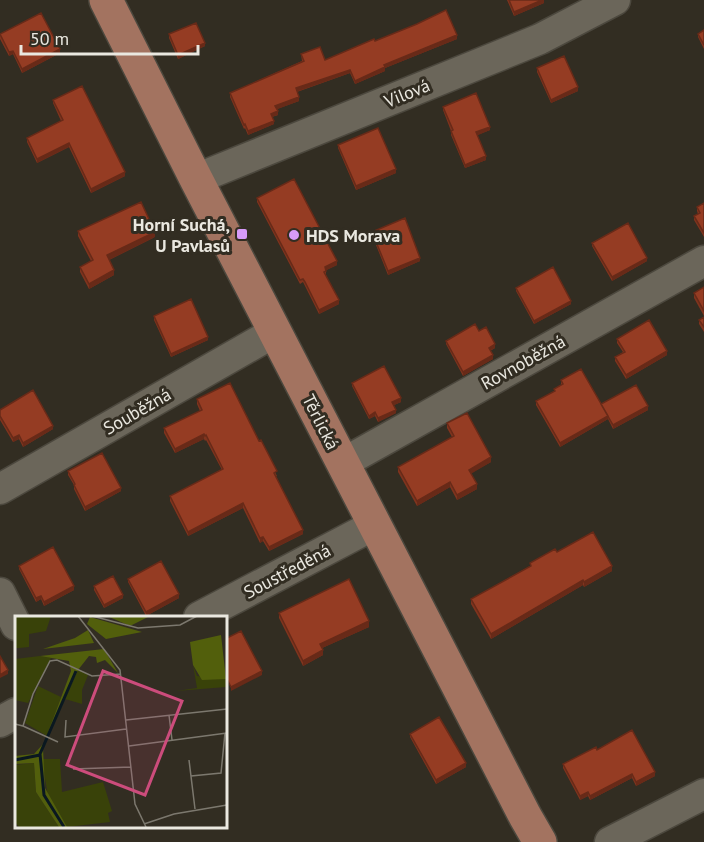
<svg xmlns="http://www.w3.org/2000/svg" width="704" height="842" font-family="'PT Sans',sans-serif">
<style>
.lines{fill:none;stroke-linecap:round;stroke-linejoin:round}
.minor-casing{stroke:#4c483e;stroke-width:33}
.major-casing{stroke:#4c483e;stroke-width:36}
.minor{stroke:#6b665a;stroke-width:30}
.major{stroke:#a37360;stroke-width:33}
.wall{fill:#80341e}
.shaded-wall{fill:#682a18}
.building{fill:#953c23;stroke:#682a18;stroke-width:1.5}
.poi-dot{fill:#d79bf9;stroke:#322d22;stroke-width:2}
.labels{text-anchor:middle;dominant-baseline:central;stroke-width:6;stroke-linejoin:round;paint-order:stroke}
.street-label{font-size:18px;fill:#eae8e0;stroke:#322d22}
.poi-label{font-size:18px;font-weight:bold;fill:#eae8e0;stroke:#322d22;text-anchor:end}
.inset-river{fill:none;stroke:#0a1820;stroke-width:3}
.inset-road{fill:none;stroke:#7c786e;stroke-width:1.5}
.view{fill:#cc4c7c;fill-opacity:0.15;stroke:#cc4c7c;stroke-width:3}
.inset-edge{fill:none;stroke:#eae8e0;stroke-width:3}
</style>
<rect width="100%" height="100%" fill="#322d22"/>
<g class="lines">
<defs>
<path id="minor" d="M 196,179 L 540,39 L 615,0
M 343,463 L 704,261
M 0,489 L 275,332
M 0,593 L 16,625
M 199,617 L 374,525
M 0,722 L 16,713
M 610,842 L 704,794"/>
<path id="major" d="M 106,0 L 196,179 L 457,684 L 525,816 L 540,842"/>
</defs>
<use href="#minor" class="minor-casing"/>
<use href="#major" class="major-casing"/>
<use href="#minor" class="minor"/>
<use href="#major" class="major"/>
</g>
<path class="wall" d="M 507,0 L 544,0 L 544,3 L 514,16 Z
M 704,30 L 704,49 L 698,37 L 698,34 Z
M 0,34 L 60,53 L 22,73 L 13,54 L 9,56 L 0,39 Z
M 169,34 L 205,46 L 178,59 L 169,38 Z
M 457,39 L 385,68 L 385,71 L 355,84 L 350,73 L 297,92 L 299,101 L 277,109 L 278,115 L 272,117 L 274,124 L 248,135 L 245,128 L 244,129 L 230,97 L 230,93 L 302,61 L 301,54 L 325,60 L 375,41 Z
M 537,68 L 578,91 L 551,103 L 537,72 Z
M 53,100 L 125,176 L 91,193 L 69,147 L 37,163 L 27,142 L 27,138 L 61,121 L 53,103 Z
M 443,107 L 490,130 L 477,135 L 486,160 L 465,168 L 451,135 L 451,131 L 443,110 Z
M 338,145 L 396,173 L 356,190 L 338,148 Z
M 257,198 L 337,265 L 326,270 L 326,275 L 339,304 L 319,314 L 303,282 L 300,284 L 257,202 Z
M 704,203 L 704,237 L 694,220 L 694,216 L 698,214 L 697,211 L 697,207 Z
M 78,231 L 155,237 L 109,260 L 114,275 L 89,289 L 80,272 L 80,267 L 91,261 L 78,236 Z
M 372,232 L 420,261 L 388,275 L 372,235 Z
M 592,243 L 647,261 L 612,281 L 592,246 Z
M 704,287 L 704,316 L 694,298 L 694,293 Z
M 516,288 L 571,304 L 534,324 L 516,291 Z
M 154,316 L 208,340 L 171,357 L 154,320 Z
M 704,317 L 704,332 L 699,324 L 699,320 Z
M 479,331 L 495,348 L 490,351 L 493,359 L 463,376 L 446,344 L 446,341 Z
M 617,339 L 667,355 L 626,379 L 615,361 L 615,357 L 623,352 L 617,343 Z
M 561,380 L 601,404 L 648,410 L 613,429 L 608,419 L 560,447 L 536,405 L 536,401 L 554,392 L 554,389 L 561,385 Z
M 352,383 L 401,402 L 394,405 L 396,413 L 378,422 L 375,416 L 369,419 L 352,386 Z
M 197,399 L 259,441 L 277,476 L 276,476 L 303,534 L 269,551 L 263,541 L 260,543 L 243,508 L 188,536 L 170,501 L 170,496 L 222,470 L 206,440 L 205,441 L 204,439 L 175,453 L 164,433 L 164,428 L 200,411 L 197,404 Z
M 0,410 L 53,429 L 23,447 L 19,439 L 13,442 L 0,420 Z
M 447,423 L 491,462 L 471,473 L 477,489 L 457,500 L 450,487 L 417,506 L 398,472 L 398,467 L 452,437 L 447,428 Z
M 68,471 L 121,491 L 85,511 L 74,489 L 74,485 L 68,475 Z
M 557,552 L 612,571 L 584,587 L 583,585 L 491,639 L 471,604 L 471,599 L 530,566 L 530,563 Z
M 19,566 L 74,590 L 44,606 L 41,599 L 36,602 L 19,569 Z
M 128,579 L 179,598 L 146,616 L 128,582 Z
M 94,586 L 123,598 L 104,608 L 94,590 Z
M 279,613 L 369,627 L 322,648 L 323,655 L 303,666 L 279,618 Z
M 410,734 L 466,767 L 436,784 L 410,737 Z
M 597,750 L 655,776 L 636,786 L 632,778 L 590,800 L 588,796 L 580,800 L 563,768 L 563,764 Z"/>
<path class="shaded-wall" d="M 542,0 L 544,0 L 544,3 L 514,16 L 514,12 Z
M 457,35 L 457,39 L 385,68 L 385,71 L 355,84 L 355,81 L 384,65 Z
M 205,43 L 205,46 L 178,59 L 178,55 Z
M 60,49 L 60,53 L 22,73 L 22,69 Z
M 13,51 L 13,54 L 9,56 L 9,52 Z
M 350,70 L 350,73 L 296,92 L 296,88 Z
M 578,87 L 578,91 L 551,103 L 551,100 Z
M 299,97 L 299,101 L 275,110 L 275,106 Z
M 278,111 L 278,115 L 271,117 L 271,114 Z
M 274,121 L 274,124 L 248,135 L 248,131 Z
M 490,127 L 490,130 L 476,136 L 476,132 Z
M 69,143 L 69,147 L 37,163 L 37,159 Z
M 486,156 L 486,160 L 465,168 L 465,165 Z
M 396,169 L 396,173 L 356,190 L 356,186 Z
M 125,172 L 125,176 L 91,193 L 91,189 Z
M 155,232 L 155,237 L 107,261 L 107,255 Z
M 420,258 L 420,261 L 388,275 L 388,271 Z
M 647,258 L 647,261 L 612,281 L 612,277 Z
M 337,261 L 337,265 L 325,271 L 325,267 Z
M 114,270 L 114,275 L 89,289 L 89,284 Z
M 339,300 L 339,304 L 319,314 L 319,310 Z
M 571,301 L 571,304 L 534,324 L 534,321 Z
M 208,337 L 208,340 L 171,357 L 171,354 Z
M 495,344 L 495,348 L 489,351 L 489,348 Z
M 667,351 L 667,355 L 626,379 L 626,375 Z
M 493,355 L 493,359 L 463,376 L 463,372 Z
M 401,398 L 401,402 L 392,406 L 392,402 Z
M 648,406 L 648,410 L 613,429 L 613,425 Z
M 396,410 L 396,413 L 378,422 L 378,418 Z
M 375,412 L 375,416 L 369,419 L 369,416 Z
M 608,416 L 608,419 L 560,447 L 560,443 Z
M 53,426 L 53,429 L 23,447 L 23,443 Z
M 204,434 L 204,439 L 175,453 L 175,449 Z
M 19,435 L 19,439 L 13,442 L 13,438 Z
M 491,457 L 491,462 L 469,475 L 469,470 Z
M 450,482 L 450,487 L 417,506 L 417,501 Z
M 477,484 L 477,489 L 457,500 L 457,495 Z
M 121,488 L 121,491 L 85,511 L 85,507 Z
M 243,503 L 243,508 L 188,536 L 188,532 Z
M 303,530 L 303,534 L 269,551 L 269,547 Z
M 263,537 L 263,541 L 260,543 L 260,538 Z
M 612,566 L 612,571 L 584,587 L 584,582 Z
M 583,580 L 583,585 L 491,639 L 491,634 Z
M 74,586 L 74,590 L 44,606 L 44,602 Z
M 179,594 L 179,598 L 146,616 L 146,612 Z
M 123,595 L 123,598 L 104,608 L 104,605 Z
M 41,596 L 41,599 L 36,602 L 36,598 Z
M 369,621 L 369,627 L 320,649 L 320,644 Z
M 323,650 L 323,655 L 303,666 L 303,661 Z
M 8,670 L 8,674 L 0,678 L 0,675 Z
M 262,671 L 262,675 L 231,691 L 231,687 Z
M 466,763 L 466,767 L 436,784 L 436,780 Z
M 655,772 L 655,776 L 636,786 L 636,782 Z
M 632,774 L 632,778 L 590,800 L 590,796 Z
M 588,792 L 588,796 L 580,800 L 580,796 Z"/>
<path class="building" d="M 509,0 L 542,0 L 514,12 Z
M 446,10 L 457,35 L 384,65 L 385,67 L 355,81 L 350,70 L 296,88 L 299,97 L 275,106 L 278,111 L 271,114 L 274,121 L 248,131 L 245,124 L 244,125 L 230,93 L 304,61 L 301,54 L 320,47 L 325,60 L 374,39 L 375,41 L 417,24 Z
M 41,13 L 60,49 L 22,69 L 13,51 L 9,52 L 0,34 Z
M 196,23 L 205,43 L 178,55 L 169,34 Z
M 704,30 L 704,45 L 698,34 Z
M 564,56 L 578,87 L 551,100 L 537,68 Z
M 82,86 L 125,172 L 91,189 L 69,143 L 37,159 L 27,138 L 63,120 L 53,100 Z
M 476,93 L 490,127 L 476,132 L 486,156 L 465,165 L 451,131 L 453,130 L 443,107 Z
M 378,128 L 396,169 L 356,186 L 338,145 Z
M 294,179 L 337,261 L 325,267 L 326,271 L 324,272 L 339,300 L 319,310 L 305,282 L 303,279 L 300,280 L 257,198 Z
M 141,202 L 155,232 L 107,255 L 114,270 L 89,284 L 80,267 L 93,260 L 78,231 Z
M 704,203 L 704,233 L 694,216 L 700,213 L 697,207 Z
M 405,218 L 420,258 L 388,271 L 372,232 Z
M 628,223 L 647,258 L 612,277 L 592,243 Z
M 553,267 L 571,301 L 534,321 L 516,288 Z
M 704,287 L 704,311 L 694,293 Z
M 191,299 L 208,337 L 171,354 L 154,316 Z
M 704,317 L 704,327 L 699,320 Z
M 649,320 L 667,351 L 626,375 L 615,357 L 625,352 L 617,339 Z
M 475,324 L 479,331 L 486,327 L 495,344 L 489,348 L 493,355 L 463,372 L 446,341 Z
M 384,366 L 401,398 L 392,402 L 396,410 L 378,418 L 375,412 L 369,416 L 352,383 Z
M 581,369 L 608,416 L 560,443 L 536,401 L 555,391 L 554,389 L 563,384 L 561,380 Z
M 230,383 L 259,441 L 261,440 L 277,471 L 274,473 L 303,530 L 269,547 L 263,537 L 260,538 L 243,503 L 188,532 L 170,496 L 223,469 L 206,435 L 205,436 L 204,434 L 175,449 L 164,428 L 202,410 L 197,399 Z
M 636,385 L 648,406 L 613,425 L 601,404 Z
M 33,390 L 53,426 L 23,443 L 19,435 L 13,438 L 0,416 L 0,410 Z
M 467,413 L 491,457 L 469,470 L 477,484 L 457,495 L 450,482 L 417,501 L 398,467 L 454,436 L 447,423 Z
M 102,453 L 121,488 L 85,507 L 74,485 L 75,484 L 68,471 Z
M 593,532 L 612,566 L 584,582 L 583,580 L 491,634 L 471,599 L 531,566 L 530,563 L 555,549 L 557,552 Z
M 53,547 L 74,586 L 44,602 L 41,596 L 36,598 L 19,566 Z
M 161,561 L 179,594 L 146,612 L 128,579 Z
M 113,576 L 123,595 L 104,605 L 94,586 Z
M 349,579 L 369,621 L 320,644 L 323,650 L 303,661 L 279,613 Z
M 241,631 L 262,671 L 231,687 L 228,681 L 225,683 L 225,639 Z
M 0,656 L 8,670 L 0,675 Z
M 439,717 L 466,763 L 436,780 L 410,734 Z
M 632,730 L 655,772 L 636,782 L 632,774 L 590,796 L 588,792 L 580,796 L 563,764 L 596,747 L 597,750 Z"/>
<g class="poi-dot">
<rect x="236" y="228" width="12" height="12" rx="3"/>
<circle cx="294" cy="235" r="6"/>
</g>
<g class="labels">
<g class="street-label">
<text transform="translate(407 93) rotate(-22)">Vilová</text>
<text transform="translate(523 362) rotate(-29)">Rovnoběžná</text>
<text transform="translate(137 411) rotate(-30)">Souběžná</text>
<text transform="translate(321 422) rotate(63)">Těrlická</text>
<text transform="translate(287 571) rotate(-28)">Soustředěná</text>
</g>
<g class="poi-label">
<text x="230" y="224">Horní Suchá,<tspan x="230" dy="21">U Pavlasů</tspan></text>
<text x="306" y="235" text-anchor="start">HDS Morava</text>
</g>
</g>
<g transform="translate(15 616)">
<rect width="212" height="212" fill="#322d22"/>
<path d="M 0,0 L 36,0 L 31,15 L 14,18 L 14,31 L 4,32 L 0,32 ZM 25,40 L 36,42 L 13,87 L 0,84 L 0,43 ZM 178,49 L 182,60 L 211,63 L 211,71 L 161,75 L 182,72 ZM 63,54 L 73,59 L 67,74 L 67,88 L 50,83 ZM 23,70 L 46,81 L 32,120 L 10,107 ZM 27,143 L 45,143 L 47,176 L 88,166 L 97,195 L 93,197 L 95,206 L 52,211 L 33,181 ZM 19,147 L 21,176 L 44,211 L 4,211 L 0,206 L 0,149 Z" fill="#394209"/>
<path d="M 92,0 L 135,0 L 115,10 ZM 75,1 L 127,16 L 91,23 L 72,8 ZM 73,14 L 79,27 L 28,33 L 60,22 ZM 206,19 L 211,63 L 187,64 L 178,49 L 175,26 ZM 89,33 L 103,57 L 90,44 L 82,47 L 81,41 L 74,40 L 63,54 L 28,132 L 30,172 L 52,211 L 44,211 L 21,176 L 19,147 L 0,148 L 0,140 L 19,138 L 29,127 L 56,55 L 54,45 L 25,40 Z" fill="#525f0c"/>
<path class="inset-river" d="M 0,144 L 25,139M 49,211 L 29,179 L 25,138 L 61,55"/>
<path class="inset-road" d="M 63,0 L 105,54 L 120,188 L 131,211M 77,0 L 123,12 L 165,9 L 182,0M 154,99 L 157,124M 51,104 L 50,121 L 111,113M 111,104 L 212,93M 0,108 L 8,110 L 18,78 L 35,45 L 42,44 L 77,60 L 106,58M 8,110 L 43,126M 114,130 L 212,117M 174,144 L 180,193M 58,153 L 116,151M 176,160 L 206,157 L 210,117M 129,208 L 159,198 L 212,189"/>
<path class="view" d="M 88,55 L 167,85 L 130,179 L 52,149 Z"/>
<rect width="212" height="212" class="inset-edge"/>
</g>
<path d="M21 45v9h177v-9" fill="none" stroke="#eae8e0" stroke-width="3"/>
<text x="30" y="45" font-size="18" fill="#eae8e0" stroke="#322d22" stroke-width="4.5" paint-order="stroke">50 m</text>
</svg>
